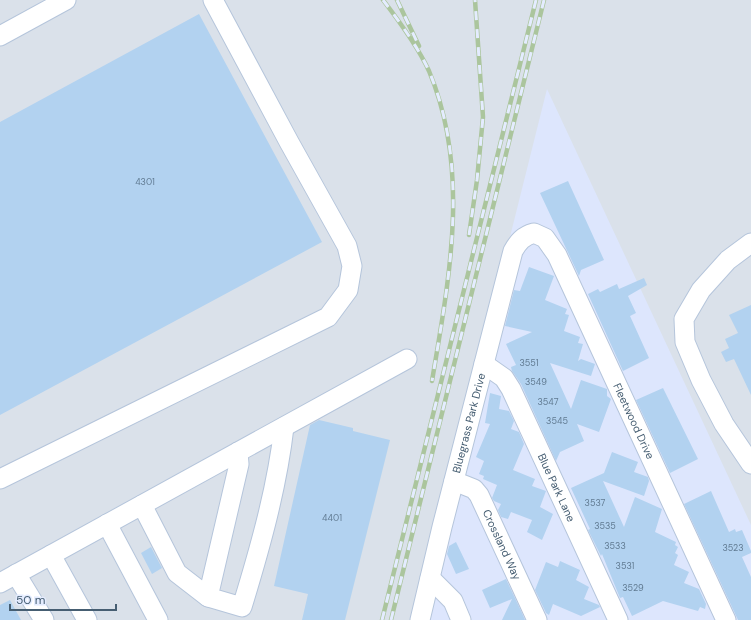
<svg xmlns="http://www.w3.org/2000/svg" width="751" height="620" font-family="'DM Sans',sans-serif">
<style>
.industrial{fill:#dae1ea}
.building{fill:#b2d2f0}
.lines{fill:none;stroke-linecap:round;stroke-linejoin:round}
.minor-casing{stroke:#b5c5db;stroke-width:21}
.minor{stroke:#fff;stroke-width:19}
.rail-casing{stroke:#abc59d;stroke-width:4.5}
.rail{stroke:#e4ecff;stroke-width:3;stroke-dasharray:9;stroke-linecap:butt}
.labels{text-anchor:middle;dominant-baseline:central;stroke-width:3;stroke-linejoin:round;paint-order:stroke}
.number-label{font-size:9px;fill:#617b92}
.street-label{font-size:11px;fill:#465e72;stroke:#e4ecff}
</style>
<rect width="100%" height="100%" fill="#dde6fd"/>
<path class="industrial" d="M 0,0 L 751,0 L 751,525 L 547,89 L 414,620 L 0,620 Z"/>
<path class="building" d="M 199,14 L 322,242 L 0,415 L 0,122 Z
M 568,181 L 604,260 L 581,270 L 579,276 L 540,193 Z
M 529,267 L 554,276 L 545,300 L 567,309 L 565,314 L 569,315 L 564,331 L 580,337 L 578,343 L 583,344 L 578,361 L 581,359 L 595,364 L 591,376 L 550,363 L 571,409 L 581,380 L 607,389 L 607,396 L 611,399 L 599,432 L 577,424 L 584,441 L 560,452 L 556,461 L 521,384 L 512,371 L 511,367 L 516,365 L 506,344 L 532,332 L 505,326 L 514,290 L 520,291 Z
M 644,278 L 647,285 L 628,296 L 636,313 L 630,316 L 649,358 L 623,371 L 588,294 L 598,289 L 600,292 L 617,284 L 619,289 Z
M 751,305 L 751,395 L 734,359 L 726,362 L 721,352 L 729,348 L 725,339 L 738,333 L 729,315 Z
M 663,388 L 698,459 L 670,473 L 636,400 Z
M 490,393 L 501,396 L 499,409 L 509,411 L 514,421 L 511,429 L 519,432 L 524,444 L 513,470 L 535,479 L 532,486 L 546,491 L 540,507 L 553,514 L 542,540 L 527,532 L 532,520 L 511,512 L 508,519 L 501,517 L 498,510 L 501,504 L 494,501 L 492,498 L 497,485 L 483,479 L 484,476 L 479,474 L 484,461 L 476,457 L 490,424 L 485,423 Z
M 319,420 L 353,428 L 353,431 L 390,440 L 345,620 L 302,620 L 308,594 L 274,586 L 310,425 Z
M 612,452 L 638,462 L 634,472 L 648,477 L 649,481 L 644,496 L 603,481 L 624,527 L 635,497 L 662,509 L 655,532 L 676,542 L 675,545 L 678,547 L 675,553 L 678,555 L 674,565 L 689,572 L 684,583 L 699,589 L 706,604 L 705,609 L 700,607 L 698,611 L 663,601 L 632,616 L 623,597 L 620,598 L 602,554 L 601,556 L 588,530 L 590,529 L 571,488 L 604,473 Z
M 711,491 L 729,532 L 735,529 L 736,532 L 742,530 L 751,551 L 751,553 L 742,557 L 751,577 L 751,620 L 738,620 L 684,504 Z
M 456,542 L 469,569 L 456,574 L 447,554 L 449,546 Z
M 151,547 L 162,568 L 152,574 L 141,553 Z
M 560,561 L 580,570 L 576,580 L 589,587 L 584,599 L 599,605 L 600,607 L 581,616 L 553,604 L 549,615 L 546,613 L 535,590 L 546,562 L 558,567 Z
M 506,579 L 522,613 L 525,620 L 502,620 L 512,599 L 490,608 L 482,590 Z
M 10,600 L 21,620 L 0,620 L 0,605 Z"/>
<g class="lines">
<defs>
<g id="minor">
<path d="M 0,36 L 66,0"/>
<path d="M 751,243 L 728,260 L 701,290 L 684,319 L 685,342 L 701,380 L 724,424 L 751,464"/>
<path id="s1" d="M 484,364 L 504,378 L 511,389 L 618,620"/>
<path d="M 238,452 L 239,464 L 208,597 L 242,607 C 260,548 277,488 284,427"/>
<path d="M 0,479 L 328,317 L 348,290 L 352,266 L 347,246 L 289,142 L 213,0"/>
<path id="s2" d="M 454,481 L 474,489 L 479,495 L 537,620"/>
<path d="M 142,505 L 177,573 L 208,597"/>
<path d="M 107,524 L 158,620"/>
<path d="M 51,555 L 87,620"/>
<path d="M 16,574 L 44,620"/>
<path d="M 430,578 L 453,601 L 461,620"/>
<path d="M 0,583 L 407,359"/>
<path id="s3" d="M 420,620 L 442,527 L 513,251 C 518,242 523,236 534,233 L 545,238 L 557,255 L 726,620"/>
</g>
</defs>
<use href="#minor" class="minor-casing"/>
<use href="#minor" class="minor"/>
<defs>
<path id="rail" d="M 383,0 C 399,21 418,47 429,71 C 471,171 449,279 432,381
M 397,0 L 419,46
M 469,235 L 477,180 L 483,117 L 475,0
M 382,620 L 536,0
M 391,620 L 544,0"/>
</defs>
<use href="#rail" class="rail-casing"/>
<use href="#rail" class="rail"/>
</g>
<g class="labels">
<g class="number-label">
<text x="145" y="182">4301</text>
<text x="529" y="363">3551</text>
<text x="536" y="382">3549</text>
<text x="548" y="402">3547</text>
<text x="557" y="421">3545</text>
<text x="595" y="503">3537</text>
<text x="332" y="518">4401</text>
<text x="605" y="526">3535</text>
<text x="615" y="546">3533</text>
<text x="733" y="548">3523</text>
<text x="625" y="566">3531</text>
<text x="633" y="588">3529</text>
</g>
<g class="street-label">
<text stroke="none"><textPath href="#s3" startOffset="625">Fleetwood Drive</textPath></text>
<text stroke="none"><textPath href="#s3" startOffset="203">Bluegrass Park Drive</textPath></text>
<text stroke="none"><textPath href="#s1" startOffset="146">Blue Park Lane</textPath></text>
<text stroke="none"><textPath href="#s2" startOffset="84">Crossland Way</textPath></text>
</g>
</g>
<path d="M10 604v6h106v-6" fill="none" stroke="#465e72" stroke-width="2"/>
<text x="16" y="604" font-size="12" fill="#465e72" stroke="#e4ecff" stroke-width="3" paint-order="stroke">50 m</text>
</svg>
